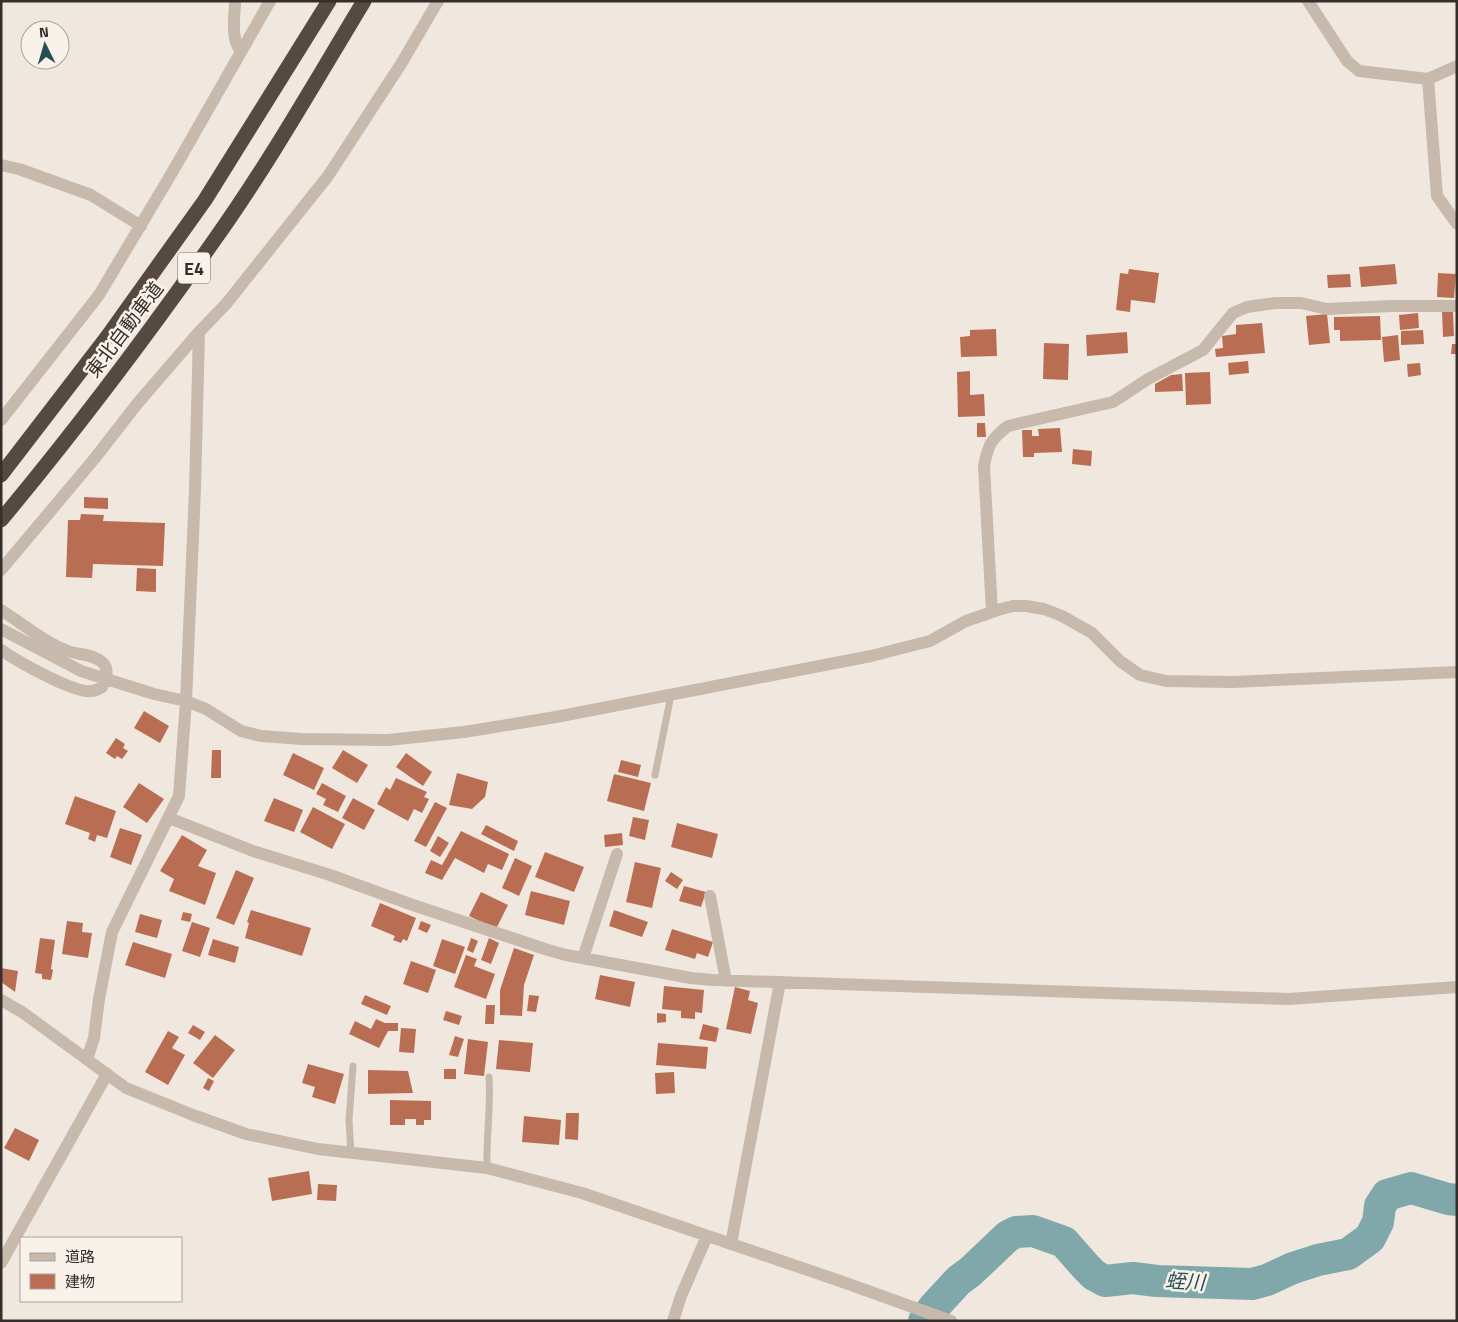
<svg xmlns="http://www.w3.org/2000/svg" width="1458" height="1322" font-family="'Titillium Web','Noto Sans JP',sans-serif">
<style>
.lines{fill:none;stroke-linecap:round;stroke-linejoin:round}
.river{stroke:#80a7aa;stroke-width:32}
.building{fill:#b96e53}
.service{stroke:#c7b9ac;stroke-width:7}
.minor{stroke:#c7b9ac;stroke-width:12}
.tertiary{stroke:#c7b9ac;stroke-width:12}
.motorway{stroke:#564942;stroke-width:15}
.labels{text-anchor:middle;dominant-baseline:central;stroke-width:5;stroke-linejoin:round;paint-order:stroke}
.shield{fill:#f8f2eb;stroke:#706964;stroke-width:1}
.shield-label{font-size:18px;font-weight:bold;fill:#362e2a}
.street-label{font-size:19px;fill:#362e2a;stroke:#f8f2eb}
.water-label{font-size:20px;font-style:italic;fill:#244f53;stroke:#f8f2eb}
</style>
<rect width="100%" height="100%" fill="#f0e8df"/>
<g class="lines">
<path class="river" d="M 924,1321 L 934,1307 L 959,1280 L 970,1272 L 1008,1236 L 1016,1232 L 1033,1231 L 1064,1242 L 1086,1267 L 1094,1275 L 1105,1281 L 1133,1278 L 1157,1281 L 1252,1284 L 1267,1280 L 1293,1268 L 1318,1260 L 1348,1254 L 1370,1238 L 1378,1222 L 1380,1206 L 1387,1195 L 1411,1188 L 1448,1199 L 1457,1200"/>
</g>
<path class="building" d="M 1395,264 L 1397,284 L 1361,287 L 1359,267 Z
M 1129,269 L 1159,273 L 1155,303 L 1131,300 L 1130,312 L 1116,310 L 1120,273 L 1128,274 Z
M 1438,273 L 1456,274 L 1454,298 L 1437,297 Z
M 1350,274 L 1351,287 L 1328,288 L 1327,275 Z
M 1442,311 L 1453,311 L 1454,336 L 1443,337 Z
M 1418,313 L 1419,328 L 1400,330 L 1399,315 Z
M 1327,314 L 1330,343 L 1309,345 L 1306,316 Z
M 1380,316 L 1381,340 L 1340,341 L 1340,330 L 1334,330 L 1334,317 Z
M 1262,323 L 1265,353 L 1216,357 L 1215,349 L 1223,348 L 1222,336 L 1236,334 L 1236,325 Z
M 996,329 L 997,356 L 961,357 L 960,337 L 970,336 L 970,330 Z
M 1423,330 L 1424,344 L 1401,345 L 1401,331 Z
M 1127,332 L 1128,353 L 1087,356 L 1086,335 Z
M 1398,335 L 1400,360 L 1384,362 L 1382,337 Z
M 1044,343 L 1069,344 L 1068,380 L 1043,379 Z
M 1452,344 L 1457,344 L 1457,354 L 1451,354 Z
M 1248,361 L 1249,373 L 1229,375 L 1228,363 Z
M 1420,363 L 1421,375 L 1408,377 L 1407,364 Z
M 970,371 L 970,395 L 984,394 L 985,416 L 958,417 L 957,372 Z
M 1210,372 L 1211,404 L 1186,405 L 1185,373 Z
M 1182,374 L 1183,391 L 1155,392 L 1155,384 L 1171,375 Z
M 977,423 L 985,423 L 986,437 L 977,437 Z
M 1060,428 L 1062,452 L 1034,453 L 1034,457 L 1023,457 L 1022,430 L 1032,430 L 1032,436 L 1039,436 L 1038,429 Z
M 1073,449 L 1092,451 L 1091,466 L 1072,464 Z
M 84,497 L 108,498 L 108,509 L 84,508 Z
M 81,514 L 104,515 L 103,521 L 165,523 L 163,566 L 93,564 L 92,578 L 66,577 L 68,520 L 80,520 Z
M 137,568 L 156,569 L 156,592 L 136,591 Z
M 144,711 L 169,726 L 160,743 L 134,728 Z
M 116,738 L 125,744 L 123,748 L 128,751 L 122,759 L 117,756 L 115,759 L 106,753 Z
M 212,750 L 221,750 L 221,778 L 211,778 Z
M 343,750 L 368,765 L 357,783 L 332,768 Z
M 293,753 L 324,768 L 314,790 L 283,775 Z
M 406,753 L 432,772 L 423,786 L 396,767 Z
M 621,760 L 641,765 L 638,777 L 618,772 Z
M 457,773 L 488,782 L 485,797 L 472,809 L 449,805 Z
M 614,774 L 651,783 L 644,811 L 607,801 Z
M 396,778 L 427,792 L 424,797 L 429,799 L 422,813 L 414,809 L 408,821 L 377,804 L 386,787 L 390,790 Z
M 139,783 L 164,799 L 147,823 L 123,807 Z
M 322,783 L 346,796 L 338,812 L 323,805 L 326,799 L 316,794 Z
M 75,796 L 116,811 L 107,838 L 97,835 L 95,842 L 88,839 L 90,833 L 65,824 Z
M 274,798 L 303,810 L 294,832 L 264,821 Z
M 353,798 L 375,810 L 364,830 L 342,818 Z
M 435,802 L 447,808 L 426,847 L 414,841 Z
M 313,807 L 345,824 L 332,849 L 300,832 Z
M 633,817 L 649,820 L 645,840 L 629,836 Z
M 677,823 L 718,834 L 712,858 L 671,847 Z
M 486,825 L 518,841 L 514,851 L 481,834 Z
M 120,828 L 142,835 L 131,865 L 110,857 Z
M 461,831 L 509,854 L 502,870 L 488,864 L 484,873 L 455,858 L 442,880 L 425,873 L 431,860 L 442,865 Z
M 622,833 L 623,845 L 605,847 L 604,835 Z
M 182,835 L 207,850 L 198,866 L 216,873 L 205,905 L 169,891 L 174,879 L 160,871 Z
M 438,836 L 449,843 L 440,857 L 430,851 Z
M 545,852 L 584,867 L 574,892 L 535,877 Z
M 515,858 L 532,866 L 519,896 L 502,888 Z
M 635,862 L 661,868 L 652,908 L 626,902 Z
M 236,870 L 254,878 L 234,925 L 216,918 Z
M 671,872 L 683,880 L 677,889 L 665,881 Z
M 684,886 L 706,892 L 701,907 L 679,901 Z
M 531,891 L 570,901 L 564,925 L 525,915 Z
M 481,892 L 508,905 L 496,929 L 469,916 Z
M 380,903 L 416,918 L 407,941 L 403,939 L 401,943 L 393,940 L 395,936 L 371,926 Z
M 251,910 L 311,928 L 302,956 L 245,938 L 249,923 L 247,922 Z
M 614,910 L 648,922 L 642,937 L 609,926 Z
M 183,912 L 192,914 L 190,922 L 181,920 Z
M 140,914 L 162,920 L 157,938 L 135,932 Z
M 67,921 L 83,923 L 82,932 L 92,933 L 88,958 L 62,954 Z
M 421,921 L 431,925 L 427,933 L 418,929 Z
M 192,922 L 210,928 L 200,957 L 182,951 Z
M 672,929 L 713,942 L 708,957 L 697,953 L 695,959 L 665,950 Z
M 40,938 L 55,940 L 51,969 L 53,970 L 51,980 L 42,979 L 42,974 L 35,973 Z
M 471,938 L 478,941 L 473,953 L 467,950 Z
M 489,938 L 499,943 L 491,964 L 481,960 Z
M 213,939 L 239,947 L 235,963 L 208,955 Z
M 442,939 L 465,947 L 455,974 L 433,966 Z
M 133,942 L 172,954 L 165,978 L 125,965 Z
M 514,948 L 534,955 L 524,985 L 522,1016 L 500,1015 L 500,990 Z
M 466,955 L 477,959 L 474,966 L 495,974 L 486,999 L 454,987 Z
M 411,961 L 436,970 L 428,993 L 403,984 Z
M 1,968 L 18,971 L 15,992 L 1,982 Z
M 600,975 L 635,982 L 630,1007 L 595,999 Z
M 664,986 L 704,990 L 702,1013 L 695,1012 L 695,1019 L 681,1018 L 681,1011 L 662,1009 Z
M 735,987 L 750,991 L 748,1000 L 758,1003 L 751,1034 L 726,1029 Z
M 365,995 L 391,1006 L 387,1015 L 361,1004 Z
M 529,995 L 539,996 L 536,1012 L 527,1011 Z
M 486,1005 L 495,1005 L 494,1024 L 485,1024 Z
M 446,1011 L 462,1016 L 459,1025 L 443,1020 Z
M 657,1013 L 666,1014 L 666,1022 L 657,1023 Z
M 376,1019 L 385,1023 L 398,1023 L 398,1031 L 388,1031 L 379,1048 L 349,1034 L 355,1021 L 371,1029 Z
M 703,1024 L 719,1028 L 716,1042 L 699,1039 Z
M 193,1025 L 205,1032 L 200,1040 L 188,1033 Z
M 401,1028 L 416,1029 L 414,1053 L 399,1052 Z
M 168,1031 L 179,1037 L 172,1048 L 185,1055 L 168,1085 L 145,1072 Z
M 215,1035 L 235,1050 L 213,1078 L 193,1063 Z
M 455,1036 L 464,1039 L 458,1057 L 449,1055 Z
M 468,1039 L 488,1042 L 484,1076 L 464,1074 Z
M 499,1040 L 533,1043 L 530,1072 L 496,1069 Z
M 658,1043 L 708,1047 L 706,1069 L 656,1065 Z
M 308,1064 L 344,1074 L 335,1104 L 312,1097 L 315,1087 L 302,1083 Z
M 444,1069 L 456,1069 L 456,1079 L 444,1079 Z
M 368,1070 L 408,1071 L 413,1093 L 368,1094 Z
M 674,1072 L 675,1093 L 656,1094 L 655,1073 Z
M 208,1078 L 214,1081 L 209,1091 L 203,1088 Z
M 390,1100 L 431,1101 L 431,1120 L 424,1120 L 424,1125 L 416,1125 L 416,1119 L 405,1119 L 405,1125 L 390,1125 Z
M 566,1113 L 579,1113 L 578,1140 L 565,1139 Z
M 524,1116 L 561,1120 L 559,1145 L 522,1142 Z
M 15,1128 L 39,1140 L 29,1161 L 4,1148 Z
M 309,1171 L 312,1194 L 272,1201 L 268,1178 Z
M 318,1184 L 337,1185 L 336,1201 L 317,1200 Z"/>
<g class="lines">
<path class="service" d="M 655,775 L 671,695
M 351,1153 L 349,1120 L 353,1066
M 487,1168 C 486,1137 491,1108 489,1077"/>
<path class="minor" d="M 235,1 C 235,16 230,39 241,51
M 1308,1 L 1347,61 L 1359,71 L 1428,79 L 1457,66
M 1428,79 L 1437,196 L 1457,224
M 1,165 L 19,169 L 91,195 L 141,226
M 1,420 L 99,295 L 173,171 L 270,1
M 1,570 L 95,458 L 137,404 L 199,332 L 226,304 L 328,176 L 401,64 L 438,1
M 1,610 C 23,624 44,642 68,651 C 79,655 93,654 102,662 C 110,669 106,679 102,687 C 99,689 94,691 91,691 C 75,694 15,660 1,650
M 992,612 L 984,466 C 988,445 991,439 1008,426 L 1113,402 L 1148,379 L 1203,350 L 1233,313 L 1247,307 L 1275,303 L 1301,303 L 1327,309 L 1392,306 L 1457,306
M 1,629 L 81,671 L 154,694 L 186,701 L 206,709 L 241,731 L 261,736 L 302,739 L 388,740 L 464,732 L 556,717 L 871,656 L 930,641 L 966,621 L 1001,609 L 1013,606 L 1026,606 L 1044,609 L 1062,616 L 1092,633 L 1120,661 L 1140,675 L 1166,681 L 1233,682 L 1457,672
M 169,818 L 253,851 L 330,875 L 410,904 L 548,950 L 566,955 L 691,978 L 713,980 L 1289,999 L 1457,987
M 710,896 L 726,981
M 583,958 L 617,854
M 1,1000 L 22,1012 L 126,1088 L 193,1115 L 246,1134 L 318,1149 L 487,1168 L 582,1193 L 843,1282 L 951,1321
M 87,1059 L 94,1038 L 99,999 L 112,932 L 179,796 L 186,701 L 195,489 L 199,332
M 731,1244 L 780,982
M 673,1321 L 681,1296 L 707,1236"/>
<path class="tertiary" d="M 1,1263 L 107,1074"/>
<path class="motorway" d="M 1,475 L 107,337 L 205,200 L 329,1
M 1,520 C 76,430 146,337 213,242 C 268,165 315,82 364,1"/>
</g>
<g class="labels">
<rect class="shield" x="178" y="252.5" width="32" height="31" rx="4"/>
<g class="shield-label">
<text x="194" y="268">E4</text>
</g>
<g class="street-label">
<text transform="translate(124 329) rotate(-53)">東北自動車道</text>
</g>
<g class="water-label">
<text transform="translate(1185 1281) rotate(3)">蛭川</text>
</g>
</g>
<rect width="1458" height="1322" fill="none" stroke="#362e2a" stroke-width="5"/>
<rect x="20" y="1237" width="162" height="65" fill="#f8f2eb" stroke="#aaa49e"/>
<rect x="30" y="1253" width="25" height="8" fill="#c7b9ac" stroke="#aaa49e"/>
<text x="65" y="1262" font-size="15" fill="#362e2a">道路</text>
<rect x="30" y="1274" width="25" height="15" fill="#b96e53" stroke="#aaa49e"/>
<text x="65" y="1287" font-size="15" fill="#362e2a">建物</text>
<g transform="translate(45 45) rotate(355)"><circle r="24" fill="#f8f2eb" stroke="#aaa49e"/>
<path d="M0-4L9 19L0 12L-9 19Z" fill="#244f53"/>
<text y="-8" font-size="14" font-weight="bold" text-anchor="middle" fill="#362e2a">N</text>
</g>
</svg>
